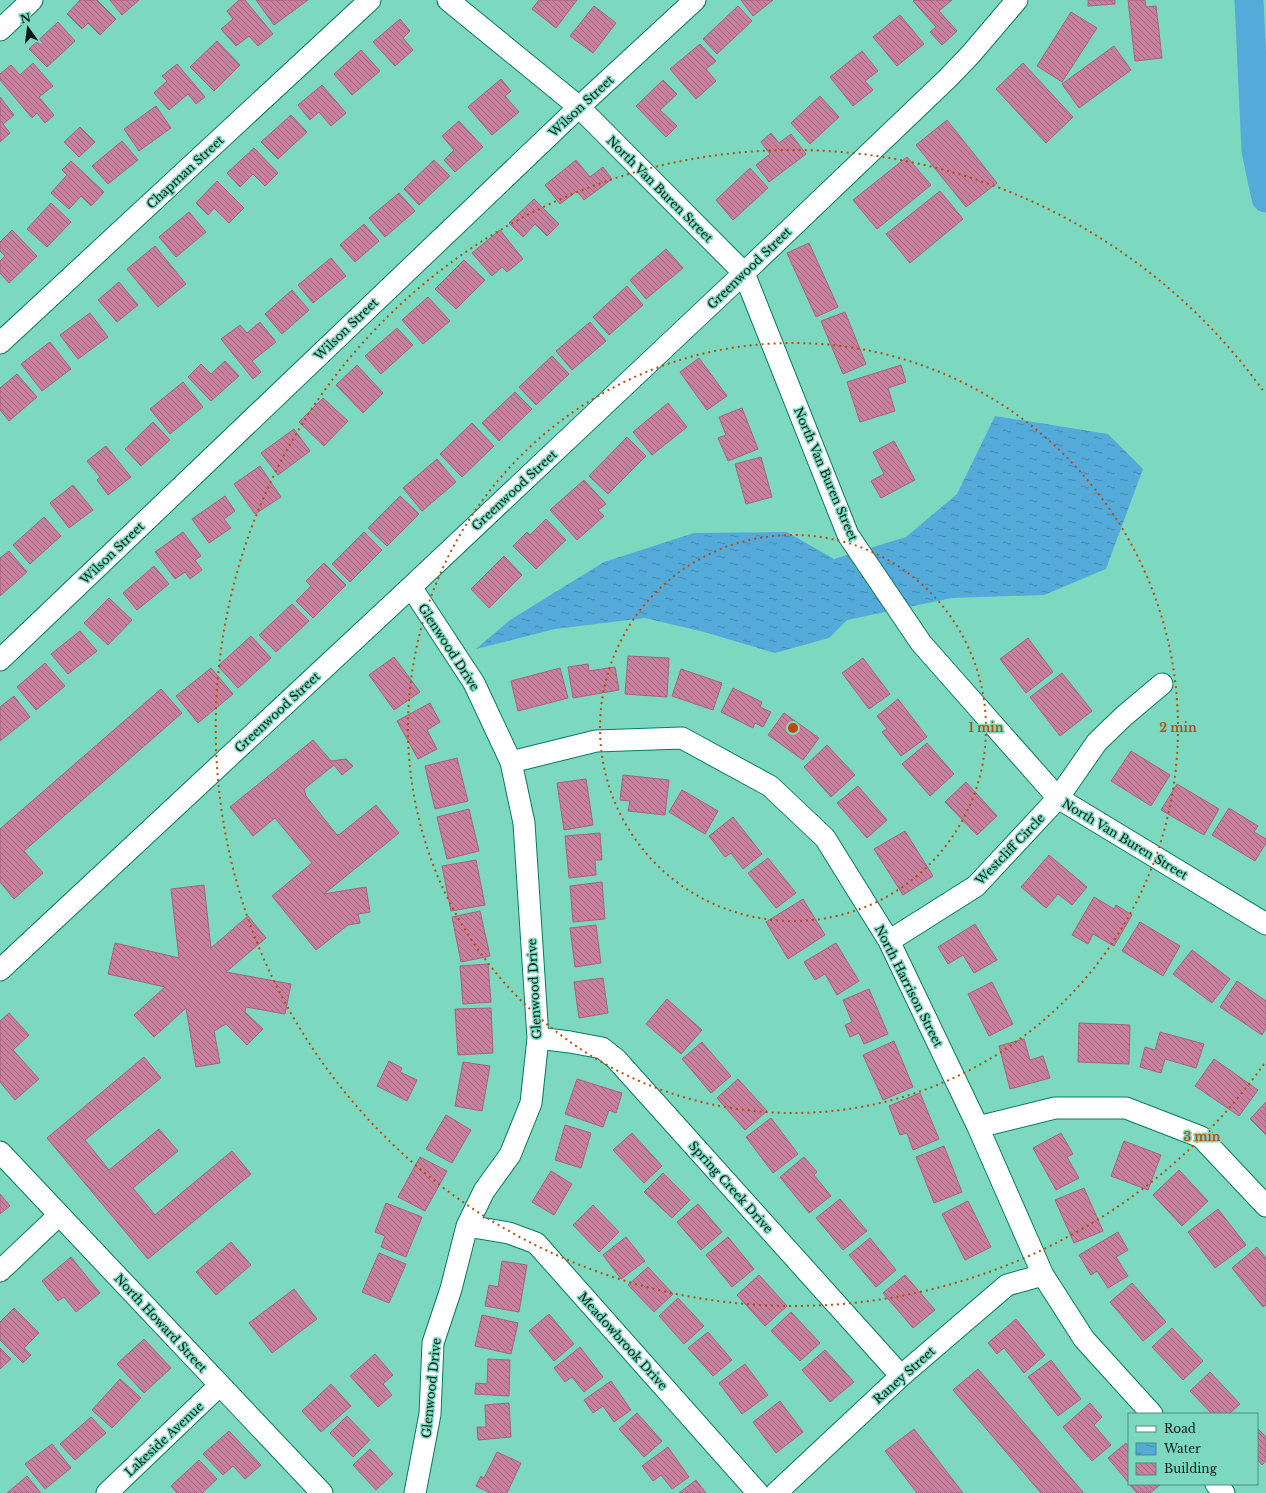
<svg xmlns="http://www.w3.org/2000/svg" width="1266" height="1493" font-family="'Libre Baskerville',serif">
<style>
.water{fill:url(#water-ripples)}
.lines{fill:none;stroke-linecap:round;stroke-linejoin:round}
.river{stroke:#54abda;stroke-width:29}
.building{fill:url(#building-back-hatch);stroke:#a7627e}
.minor-casing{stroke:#077a65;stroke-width:23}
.minor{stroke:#fff;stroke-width:21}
.ring{fill:none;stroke:#ba4d0e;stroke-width:2;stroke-dasharray:2 4}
.labels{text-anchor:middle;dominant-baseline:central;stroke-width:3;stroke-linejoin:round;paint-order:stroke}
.street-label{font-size:12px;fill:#001b15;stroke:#7cd9c0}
.centre{fill:#ba4d0e;stroke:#7cd9c0;stroke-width:2}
.ring-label{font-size:12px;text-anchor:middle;font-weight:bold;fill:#ba4d0e;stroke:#7cd9c0;stroke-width:3;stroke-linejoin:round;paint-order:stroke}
</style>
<defs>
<pattern id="water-ripples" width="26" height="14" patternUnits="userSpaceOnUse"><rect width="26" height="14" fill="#54abda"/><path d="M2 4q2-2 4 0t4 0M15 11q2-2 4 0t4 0" fill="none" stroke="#438ab0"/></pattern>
<pattern id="building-back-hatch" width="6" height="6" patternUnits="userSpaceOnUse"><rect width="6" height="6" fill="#c9809d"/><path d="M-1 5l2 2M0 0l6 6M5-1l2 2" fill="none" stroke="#a1687f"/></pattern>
</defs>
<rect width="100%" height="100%" fill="#7cd9c0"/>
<path class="water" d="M 995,416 L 1108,434 L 1143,469 L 1106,569 L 1044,595 L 952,598 L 847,620 L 829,638 L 775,653 L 704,632 L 645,618 L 555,629 L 476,649 L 510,620 L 604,562 L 694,533 L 787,532 L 834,559 L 906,537 L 957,494 Z"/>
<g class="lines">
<path class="river" d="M 1249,0 L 1256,151 L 1266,198"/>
</g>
<path class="building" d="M 80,0 L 97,0 L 116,19 L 100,35 L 88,23 L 82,29 L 67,14 Z
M 110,0 L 139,0 L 122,15 Z
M 239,0 L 245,0 L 273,34 L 258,46 L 249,36 L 236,46 L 221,29 L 233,19 L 227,11 Z
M 256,0 L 308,0 L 274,25 Z
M 539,0 L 577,0 L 556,28 L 532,9 Z
M 741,0 L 773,0 L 753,16 Z
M 915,0 L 952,0 L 939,11 L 957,31 L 942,45 L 930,32 L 936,27 L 913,1 Z
M 1088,0 L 1115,0 L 1115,4 L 1088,6 Z
M 1128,0 L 1145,0 L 1146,7 L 1156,6 L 1162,58 L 1135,61 Z
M 594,6 L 616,23 L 593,53 L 570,36 Z
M 738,6 L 752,21 L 717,54 L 703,39 Z
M 1071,12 L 1097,28 L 1062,82 L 1037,66 Z
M 900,15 L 924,44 L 897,66 L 873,37 Z
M 400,19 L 410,31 L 403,38 L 413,50 L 395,66 L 373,42 Z
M 58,22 L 75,41 L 47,67 L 29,49 Z
M 217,41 L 240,65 L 214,91 L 190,67 Z
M 700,44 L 716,61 L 706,69 L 716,81 L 696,99 L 670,69 Z
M 1114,46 L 1131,70 L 1079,108 L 1062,84 Z
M 361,50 L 380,71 L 352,95 L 334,74 Z
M 862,51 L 878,71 L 865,81 L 873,90 L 853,106 L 830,77 Z
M 33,63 L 53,86 L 39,97 L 54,115 L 45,123 L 37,113 L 32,118 L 0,80 L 0,74 L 11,65 L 20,75 Z
M 1023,63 L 1073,117 L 1046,143 L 996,89 Z
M 177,64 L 205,97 L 196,104 L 188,94 L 169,110 L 154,93 L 167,81 L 162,76 Z
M 501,79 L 511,91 L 505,96 L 519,112 L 492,135 L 468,107 Z
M 663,80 L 677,94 L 660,110 L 677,126 L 666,137 L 636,106 Z
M 322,85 L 346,113 L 331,126 L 319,112 L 310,120 L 298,105 Z
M 820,96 L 839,117 L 810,144 L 791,123 Z
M 0,97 L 14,115 L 3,124 L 10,133 L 0,142 Z
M 156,106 L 171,128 L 139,151 L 124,129 Z
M 291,115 L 307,132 L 278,159 L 261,142 Z
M 947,120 L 997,183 L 966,207 L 916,145 Z
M 459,121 L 483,147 L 455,172 L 444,160 L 454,150 L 442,136 Z
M 80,127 L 95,142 L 79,157 L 64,142 Z
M 771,133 L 779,143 L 791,134 L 806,154 L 769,182 L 756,165 L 770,154 L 761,142 Z
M 122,141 L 138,160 L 108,184 L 92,166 Z
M 254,148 L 278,173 L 265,186 L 253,174 L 240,187 L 227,173 Z
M 907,157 L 931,185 L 877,229 L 853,200 Z
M 434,160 L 450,176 L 419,205 L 404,189 Z
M 576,160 L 590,177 L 603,167 L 612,179 L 584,200 L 577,191 L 560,204 L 545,185 Z
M 71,161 L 104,192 L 91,206 L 81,196 L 69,209 L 51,193 L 67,175 L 62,170 Z
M 750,168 L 768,188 L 733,220 L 716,200 Z
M 217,181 L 244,208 L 229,223 L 214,208 L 208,215 L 196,203 Z
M 940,191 L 963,219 L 910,263 L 886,234 Z
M 399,193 L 415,211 L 385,237 L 369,218 Z
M 534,199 L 559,224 L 547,236 L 535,224 L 523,237 L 509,223 Z
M 51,203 L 71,222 L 47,247 L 27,229 Z
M 189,212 L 206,232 L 176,257 L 159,237 Z
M 364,224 L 379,241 L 355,262 L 340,245 Z
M 12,230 L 37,256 L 9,283 L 0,273 L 0,261 L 5,256 L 0,251 L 0,242 Z
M 500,230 L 523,259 L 507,272 L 502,267 L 492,276 L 472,253 Z
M 809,243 L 838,307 L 816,317 L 787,253 Z
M 155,246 L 186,284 L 158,307 L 127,269 Z
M 666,249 L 683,268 L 646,299 L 630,280 Z
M 331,258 L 346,276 L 313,303 L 298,285 Z
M 464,260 L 485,280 L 456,309 L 435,289 Z
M 119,282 L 138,305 L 117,322 L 98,300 Z
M 627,286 L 643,305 L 609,335 L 593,317 Z
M 292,290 L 309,310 L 282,334 L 265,314 Z
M 428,297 L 450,321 L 423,344 L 402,320 Z
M 845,312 L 866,364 L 843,374 L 821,321 Z
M 90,313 L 108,337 L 78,359 L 60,335 Z
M 260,322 L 276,342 L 252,361 L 261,372 L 253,379 L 221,339 L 240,325 L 247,333 Z
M 590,322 L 606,341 L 572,370 L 556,351 Z
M 397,328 L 413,345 L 381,374 L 365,356 Z
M 50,342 L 71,369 L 42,391 L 21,364 Z
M 552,356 L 569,374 L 536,405 L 519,387 Z
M 699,358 L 727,396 L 707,410 L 680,372 Z
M 225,361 L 239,376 L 211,401 L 188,377 L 201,364 L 211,374 Z
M 357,365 L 383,393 L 363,413 L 336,385 Z
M 901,365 L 906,382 L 888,388 L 895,411 L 860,422 L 847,382 Z
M 17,374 L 37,397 L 9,421 L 0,410 L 0,388 Z
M 183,382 L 203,407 L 170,434 L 150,409 Z
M 515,392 L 532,409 L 499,441 L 482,423 Z
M 323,398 L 348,421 L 324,446 L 299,422 Z
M 668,403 L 687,427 L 652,455 L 633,432 Z
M 742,408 L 758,449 L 728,461 L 718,438 L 726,435 L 719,417 Z
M 153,422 L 170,440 L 141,466 L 125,449 Z
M 472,423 L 494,446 L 462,477 L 440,454 Z
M 294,429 L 310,451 L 278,475 L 261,453 Z
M 627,437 L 646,456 L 608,494 L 589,476 Z
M 894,441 L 915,480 L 881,498 L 871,481 L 884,474 L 873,452 Z
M 106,446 L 131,477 L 108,495 L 97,480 L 100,477 L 87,461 Z
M 761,457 L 772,497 L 746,504 L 735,464 Z
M 437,459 L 456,482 L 422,511 L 403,488 Z
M 260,466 L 281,497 L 255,514 L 234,484 Z
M 584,480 L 606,504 L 598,510 L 604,516 L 577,540 L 550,510 Z
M 73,485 L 93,510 L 69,528 L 50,503 Z
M 225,496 L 235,511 L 224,519 L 231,528 L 209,543 L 192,519 Z
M 400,496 L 419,514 L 387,546 L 368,528 Z
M 44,517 L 61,536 L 30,564 L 13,545 Z
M 546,519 L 566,540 L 536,569 L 513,546 L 527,532 L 530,535 Z
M 183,532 L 201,556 L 195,560 L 202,570 L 190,579 L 185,572 L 175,579 L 155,552 Z
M 364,532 L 382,550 L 350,582 L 332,564 Z
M 9,551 L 27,572 L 0,596 L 0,558 Z
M 504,556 L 522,575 L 489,608 L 471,589 Z
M 324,563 L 346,585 L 313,618 L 296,601 L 311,586 L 306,581 Z
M 154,566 L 169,584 L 137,610 L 123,593 Z
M 109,598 L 132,620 L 108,645 L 84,623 Z
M 292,604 L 309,621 L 276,652 L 259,635 Z
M 80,631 L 97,651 L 68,674 L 51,654 Z
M 251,636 L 271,658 L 238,688 L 218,666 Z
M 1028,638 L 1053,672 L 1026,693 L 1000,659 Z
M 628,656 L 669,658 L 667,697 L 625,694 Z
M 394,657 L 420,692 L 394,710 L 369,675 Z
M 863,658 L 890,694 L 869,709 L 842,673 Z
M 45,663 L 65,686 L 36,710 L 17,687 Z
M 588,664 L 589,671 L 615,667 L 619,690 L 573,698 L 568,667 Z
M 211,668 L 233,694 L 198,723 L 176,696 Z
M 560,668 L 568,698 L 518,711 L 511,681 Z
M 681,669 L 722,683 L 713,710 L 672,696 Z
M 1062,673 L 1092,711 L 1060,736 L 1030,697 Z
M 733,688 L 762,702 L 760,707 L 771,712 L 763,727 L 755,723 L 753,728 L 721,712 Z
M 161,689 L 182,713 L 24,851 L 43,873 L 14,899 L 0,882 L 0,829 Z
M 14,696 L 30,717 L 0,741 L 0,707 Z
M 898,699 L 927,737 L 901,756 L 882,732 L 887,729 L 877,716 Z
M 430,703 L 440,722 L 427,730 L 437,749 L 418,759 L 397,721 Z
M 784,713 L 819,738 L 803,760 L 768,735 Z
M 313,740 L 331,761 L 346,759 L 353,766 L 342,775 L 334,765 L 304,789 L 306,796 L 337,835 L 340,834 L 376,805 L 399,833 L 324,894 L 366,887 L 370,912 L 358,914 L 360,923 L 348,925 L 316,950 L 272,896 L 312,863 L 275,818 L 253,836 L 230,807 Z
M 927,743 L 954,774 L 930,796 L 902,764 Z
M 827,745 L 855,775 L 831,797 L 804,767 Z
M 1131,751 L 1170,775 L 1151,806 L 1111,781 Z
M 457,758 L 468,801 L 435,809 L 425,766 Z
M 623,775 L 669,780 L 665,815 L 628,811 L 630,801 L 620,800 Z
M 586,779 L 593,825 L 564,830 L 557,783 Z
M 966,782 L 997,816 L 977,835 L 945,802 Z
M 1177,784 L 1219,809 L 1204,835 L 1161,810 Z
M 858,786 L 887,820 L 867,838 L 837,803 Z
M 682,790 L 718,811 L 705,834 L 669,812 Z
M 1229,808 L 1258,826 L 1254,832 L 1266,839 L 1266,843 L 1255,861 L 1212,835 Z
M 469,809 L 479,851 L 447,859 L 437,817 Z
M 733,817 L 762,854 L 743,869 L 731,853 L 725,857 L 709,836 Z
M 905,831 L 933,876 L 903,895 L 874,849 Z
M 600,833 L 602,860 L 595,860 L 596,875 L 569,878 L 565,836 Z
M 1049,855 L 1087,887 L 1072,905 L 1058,894 L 1046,908 L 1021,887 Z
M 768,858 L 796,893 L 776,908 L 748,873 Z
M 476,860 L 485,905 L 451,911 L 442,866 Z
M 602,882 L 605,919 L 573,922 L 570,886 Z
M 204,885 L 211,948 L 248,916 L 266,938 L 226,972 L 291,984 L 285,1014 L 246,1007 L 245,1012 L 263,1029 L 247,1045 L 226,1024 L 214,1031 L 220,1063 L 196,1067 L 186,1008 L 154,1037 L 134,1015 L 165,987 L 108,974 L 115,943 L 179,958 L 171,889 Z
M 1094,897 L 1114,909 L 1116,905 L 1132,915 L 1114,946 L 1093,934 L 1088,944 L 1072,935 Z
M 803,899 L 825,935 L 788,959 L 766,922 Z
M 480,911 L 490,956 L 461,962 L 452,917 Z
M 1140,922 L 1180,946 L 1163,976 L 1122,951 Z
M 975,924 L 997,960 L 974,973 L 963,955 L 948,964 L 938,947 Z
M 596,925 L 601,963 L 575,967 L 570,928 Z
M 836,943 L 859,981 L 837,995 L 825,974 L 815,980 L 804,962 Z
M 1192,950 L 1230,979 L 1212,1003 L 1173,974 Z
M 488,964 L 491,1002 L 463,1004 L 460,966 Z
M 603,978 L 608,1013 L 579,1018 L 574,982 Z
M 1237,981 L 1266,1001 L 1266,1028 L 1262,1035 L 1220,1007 Z
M 992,982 L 1013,1024 L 989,1036 L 968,994 Z
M 869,989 L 888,1034 L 864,1044 L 859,1033 L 850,1037 L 845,1025 L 852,1022 L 843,1000 Z
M 667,999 L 702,1030 L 681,1054 L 646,1024 Z
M 491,1008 L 493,1053 L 458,1055 L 455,1009 Z
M 9,1013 L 29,1035 L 13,1050 L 39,1079 L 15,1100 L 0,1082 L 0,1021 Z
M 1079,1023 L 1130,1025 L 1129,1064 L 1078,1062 Z
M 1160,1032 L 1204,1044 L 1196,1068 L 1165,1059 L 1161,1073 L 1140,1067 L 1145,1047 L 1155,1050 Z
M 1024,1039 L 1030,1060 L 1043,1056 L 1050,1078 L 1010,1089 L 999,1046 Z
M 894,1041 L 913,1087 L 883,1100 L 863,1055 Z
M 702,1042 L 731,1076 L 711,1093 L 682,1059 Z
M 144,1057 L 161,1078 L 85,1140 L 109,1170 L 159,1129 L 178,1151 L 133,1188 L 155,1215 L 232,1151 L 251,1174 L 148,1259 L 47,1138 Z
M 1214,1059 L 1258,1090 L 1239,1116 L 1195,1086 Z
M 389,1061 L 402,1068 L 400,1072 L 417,1080 L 407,1101 L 377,1086 Z
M 463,1062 L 490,1066 L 482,1111 L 455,1106 Z
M 577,1079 L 622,1093 L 616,1113 L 609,1110 L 603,1127 L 565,1114 Z
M 738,1079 L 767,1111 L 745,1130 L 717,1098 Z
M 920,1093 L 939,1139 L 913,1150 L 907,1133 L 900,1135 L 889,1106 Z
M 1266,1102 L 1266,1135 L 1250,1119 Z
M 446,1115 L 471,1130 L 452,1163 L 426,1149 Z
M 771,1118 L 798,1154 L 773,1173 L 746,1137 Z
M 565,1125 L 591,1133 L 581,1168 L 555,1160 Z
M 632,1133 L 662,1166 L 644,1183 L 613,1150 Z
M 1061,1133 L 1073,1154 L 1067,1157 L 1079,1178 L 1056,1190 L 1033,1148 Z
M 1124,1141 L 1161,1155 L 1148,1190 L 1111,1176 Z
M 944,1146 L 962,1192 L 934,1203 L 916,1157 Z
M 420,1157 L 447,1171 L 425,1211 L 398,1197 Z
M 804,1157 L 817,1172 L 814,1175 L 831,1196 L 809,1213 L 780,1177 Z
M 1179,1170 L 1208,1201 L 1182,1226 L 1153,1195 Z
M 551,1171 L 572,1184 L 554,1215 L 532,1202 Z
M 663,1173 L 690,1200 L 672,1218 L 644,1192 Z
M 1084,1188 L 1103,1231 L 1074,1243 L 1055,1200 Z
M 0,1194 L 10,1206 L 0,1214 Z
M 840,1199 L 867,1231 L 843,1250 L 816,1218 Z
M 968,1201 L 991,1247 L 965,1260 L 942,1214 Z
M 386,1203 L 422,1217 L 406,1257 L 381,1247 L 385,1236 L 375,1232 Z
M 698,1204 L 722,1232 L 701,1250 L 677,1222 Z
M 593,1205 L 619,1232 L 599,1252 L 573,1225 Z
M 1218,1209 L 1246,1245 L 1215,1268 L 1188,1232 Z
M 1118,1232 L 1128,1250 L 1116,1257 L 1128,1276 L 1108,1288 L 1097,1271 L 1091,1275 L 1079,1255 Z
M 626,1237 L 645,1261 L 621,1279 L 603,1255 Z
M 728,1237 L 754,1269 L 732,1287 L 706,1255 Z
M 870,1238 L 896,1270 L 876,1287 L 849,1255 Z
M 231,1242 L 251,1265 L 216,1295 L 196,1272 Z
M 1257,1247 L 1266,1258 L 1266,1305 L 1263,1307 L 1232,1268 Z
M 379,1253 L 406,1264 L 389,1303 L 362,1292 Z
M 71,1257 L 100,1293 L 76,1312 L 64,1297 L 58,1301 L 42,1281 Z
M 502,1261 L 527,1265 L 519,1312 L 485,1306 L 489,1285 L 498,1287 Z
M 648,1267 L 673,1294 L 654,1312 L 628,1285 Z
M 759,1275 L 787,1306 L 765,1326 L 737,1295 Z
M 905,1275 L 935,1310 L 913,1328 L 883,1293 Z
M 1132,1283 L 1166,1322 L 1143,1341 L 1110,1302 Z
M 294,1289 L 317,1319 L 272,1353 L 249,1323 Z
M 678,1298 L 704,1326 L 684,1344 L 659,1316 Z
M 14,1308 L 39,1333 L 24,1348 L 31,1355 L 23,1363 L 0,1340 L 0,1322 Z
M 791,1312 L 820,1343 L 800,1361 L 771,1331 Z
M 549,1314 L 574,1344 L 554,1361 L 529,1331 Z
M 482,1315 L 518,1323 L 511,1354 L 475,1346 Z
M 1016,1319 L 1045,1355 L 1024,1373 L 1004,1348 L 997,1354 L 988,1343 Z
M 1172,1328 L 1203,1361 L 1183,1380 L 1152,1347 Z
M 708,1332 L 732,1360 L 713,1376 L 688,1348 Z
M 144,1339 L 171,1368 L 144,1393 L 117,1364 Z
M 580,1347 L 603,1377 L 584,1392 L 572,1377 L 565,1382 L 554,1368 Z
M 0,1348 L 11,1359 L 0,1369 Z
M 825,1350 L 854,1382 L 830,1402 L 802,1370 Z
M 375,1354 L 393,1375 L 383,1384 L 392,1395 L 378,1407 L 350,1376 Z
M 488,1359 L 510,1360 L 509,1396 L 475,1394 L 476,1383 L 487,1384 Z
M 1051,1360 L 1081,1399 L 1058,1416 L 1028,1377 Z
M 745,1364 L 768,1395 L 742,1414 L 719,1383 Z
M 978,1369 L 1083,1492 L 1082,1493 L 1041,1493 L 953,1390 Z
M 1210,1372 L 1240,1404 L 1229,1414 L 1212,1414 L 1190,1391 Z
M 120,1379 L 141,1398 L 112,1428 L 92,1410 Z
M 611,1381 L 631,1410 L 614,1422 L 603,1406 L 593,1413 L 584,1400 Z
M 331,1384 L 351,1406 L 321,1432 L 302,1411 Z
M 780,1401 L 803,1432 L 776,1453 L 753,1422 Z
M 509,1403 L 511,1437 L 478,1440 L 477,1427 L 486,1427 L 485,1405 Z
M 1090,1403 L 1102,1417 L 1094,1425 L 1111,1445 L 1092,1461 L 1063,1427 Z
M 637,1413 L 662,1441 L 644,1457 L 619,1429 Z
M 347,1416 L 370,1440 L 353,1457 L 330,1433 Z
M 91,1417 L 106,1433 L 75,1460 L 60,1444 Z
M 1257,1428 L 1266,1437 L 1266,1461 L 1262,1465 L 1257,1459 Z
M 914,1429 L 963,1493 L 917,1493 L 885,1451 Z
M 229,1431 L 261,1465 L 245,1479 L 233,1466 L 223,1475 L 203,1454 Z
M 1126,1443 L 1129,1447 L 1129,1483 L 1108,1458 Z
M 52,1444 L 71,1468 L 45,1489 L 25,1464 Z
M 668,1447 L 689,1477 L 672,1489 L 661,1475 L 653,1481 L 642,1466 Z
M 370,1449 L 393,1474 L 376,1490 L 353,1465 Z
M 497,1452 L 521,1463 L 507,1493 L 490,1493 L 476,1486 L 481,1476 L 484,1478 Z
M 199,1460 L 217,1479 L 202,1493 L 177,1493 L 171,1486 Z
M 27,1476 L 41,1493 L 7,1493 Z
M 696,1480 L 706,1493 L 679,1493 Z
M 1129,1484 L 1161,1484 L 1150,1493 L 1137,1493 Z"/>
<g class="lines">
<defs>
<path id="minor" d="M 448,0 L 579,107 L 744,273 L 848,535 L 921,643 L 1058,798 L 1266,924
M 0,30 L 32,0
M 0,343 L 370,0
M 411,587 L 474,683 L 511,762 L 524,823 L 538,1038 L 531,1103 L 510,1155 L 484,1191 L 467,1226 L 451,1289 L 433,1343 L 430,1414 L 415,1493
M 0,660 L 579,107 L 695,0
M 511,762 L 596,741 L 682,738 L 770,786 L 825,838 L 889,941 L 978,1127 L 1043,1275 L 1084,1339 L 1152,1414
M 889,941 L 976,886 L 1058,798 L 1097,742 L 1124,716 L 1162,684
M 0,970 L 411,587 L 744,273 L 948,78 L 971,54 L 1017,0
M 538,1038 L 570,1042 L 602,1048 L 616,1059 L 901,1376
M 978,1127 L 1055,1108 L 1126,1108 L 1201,1137 L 1266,1206
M 0,1152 L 322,1493
M 467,1226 L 509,1233 L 536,1243 L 758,1493
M 0,1271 L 59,1215
M 1216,1484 L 1224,1493
M 107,1493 L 220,1385
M 776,1493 L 901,1376 L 1007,1285 L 1043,1275"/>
</defs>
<use href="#minor" class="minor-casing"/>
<use href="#minor" class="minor"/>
</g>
<g class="ring">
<circle cx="793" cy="728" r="193"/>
<circle cx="793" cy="728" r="385"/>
<path d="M1264 1064A578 578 0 1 1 1264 392"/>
</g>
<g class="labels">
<g class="street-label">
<text transform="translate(581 106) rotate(-43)">Wilson Street</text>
<text transform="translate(185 172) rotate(-43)">Chapman Street</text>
<text transform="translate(660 189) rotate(45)">North Van Buren Street</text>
<text transform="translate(749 268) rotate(-44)">Greenwood Street</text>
<text transform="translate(346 329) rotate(-44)">Wilson Street</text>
<text transform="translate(826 474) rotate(67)">North Van Buren Street</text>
<text transform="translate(514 490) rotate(-43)">Greenwood Street</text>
<text transform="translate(112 553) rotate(-44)">Wilson Street</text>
<text transform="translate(449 647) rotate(57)">Glenwood Drive</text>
<text transform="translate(277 712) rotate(-43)">Greenwood Street</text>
<text transform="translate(1125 839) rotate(31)">North Van Buren Street</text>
<text transform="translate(1010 849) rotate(-46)">Westcliff Circle</text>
<text transform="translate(909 986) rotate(63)">North Harrison Street</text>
<text transform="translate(534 989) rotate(-93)">Glenwood Drive</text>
<text transform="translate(731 1187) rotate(48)">Spring Creek Drive</text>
<text transform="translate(161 1323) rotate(47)">North Howard Street</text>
<text transform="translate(623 1341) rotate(48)">Meadowbrook Drive</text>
<text transform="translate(904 1375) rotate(-42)">Raney Street</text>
<text transform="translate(431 1388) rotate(-84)">Glenwood Drive</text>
<text transform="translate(164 1439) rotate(-43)">Lakeside Avenue</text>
</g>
</g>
<circle cx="793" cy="728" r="6" class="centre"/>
<g class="ring-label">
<text x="986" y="732">1 min</text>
<text x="1178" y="732">2 min</text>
<text x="1202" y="1141">3 min</text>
</g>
<rect x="1128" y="1413" width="130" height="72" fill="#7cd9c0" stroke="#4a8d7c"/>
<rect x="1136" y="1426" width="20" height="6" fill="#ffffff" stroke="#4a8d7c"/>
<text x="1164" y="1433" font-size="12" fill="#001b15">Road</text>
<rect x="1136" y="1443" width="20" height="12" fill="url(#water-ripples)" stroke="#4a8d7c"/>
<text x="1164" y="1453" font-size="12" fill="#001b15">Water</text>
<rect x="1136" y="1463" width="20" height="12" fill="url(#building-back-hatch)" stroke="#4a8d7c"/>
<text x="1164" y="1473" font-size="12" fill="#001b15">Building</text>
<g transform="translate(28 28) rotate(346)" stroke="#7cd9c0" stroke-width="3" paint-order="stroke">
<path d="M0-3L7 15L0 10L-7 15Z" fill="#001b15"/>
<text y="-6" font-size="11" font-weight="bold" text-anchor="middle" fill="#001b15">N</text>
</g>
</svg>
